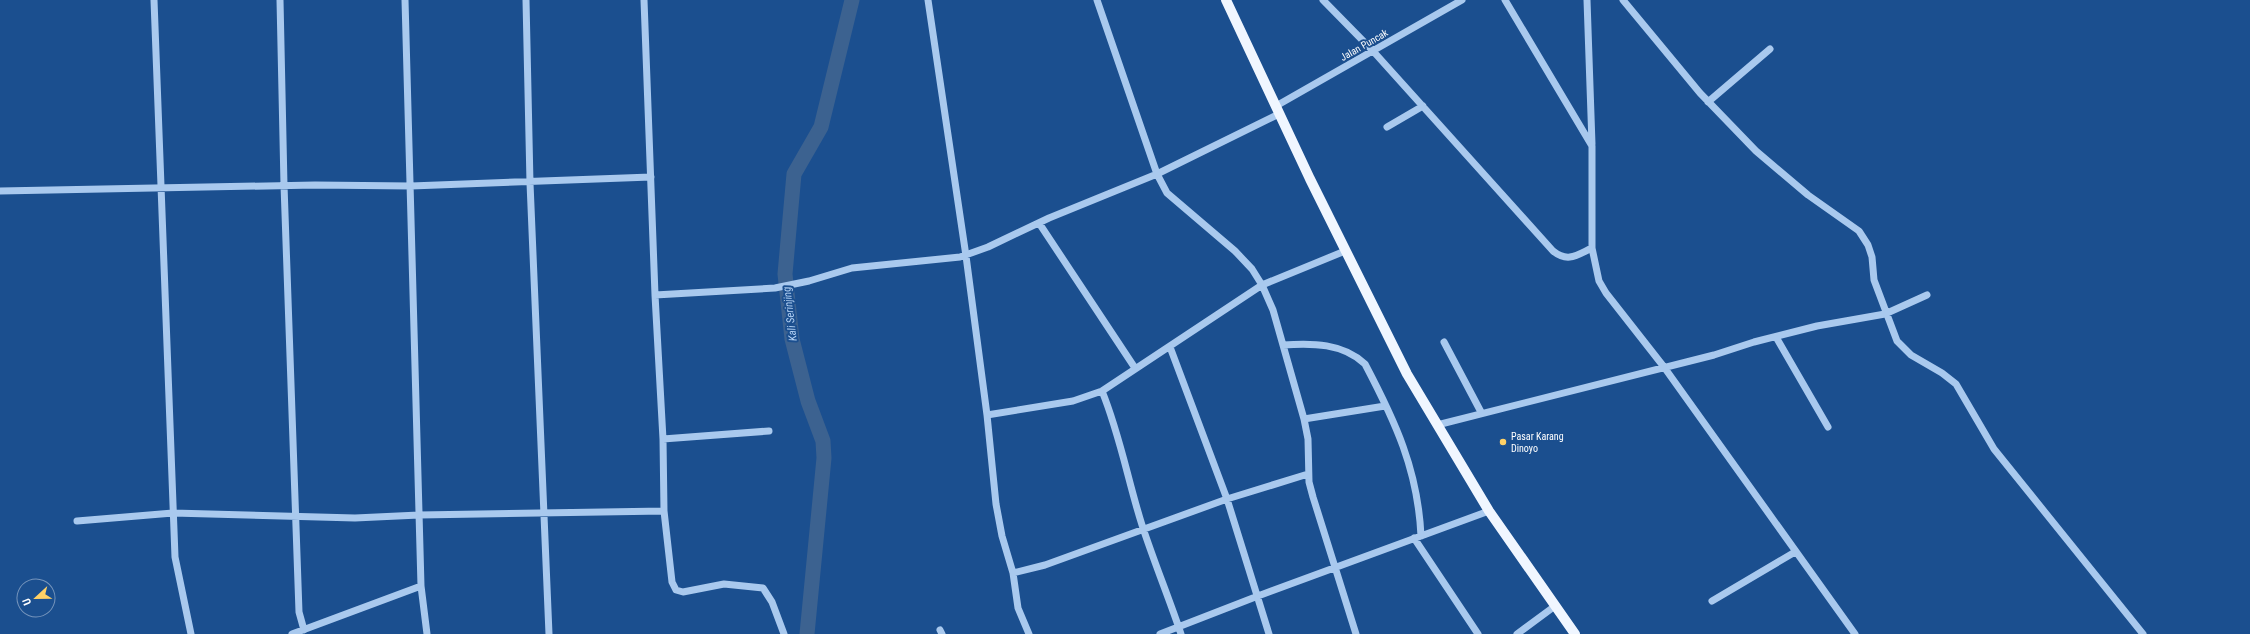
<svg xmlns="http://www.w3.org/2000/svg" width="2250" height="634" font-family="'Roboto Condensed',sans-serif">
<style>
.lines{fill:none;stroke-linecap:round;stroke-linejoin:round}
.river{stroke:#3c6290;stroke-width:15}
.minor{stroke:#a9c9ee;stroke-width:7}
.major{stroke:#f0f6ff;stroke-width:10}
.poi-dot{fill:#ffd166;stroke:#1b4f8f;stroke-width:1.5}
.labels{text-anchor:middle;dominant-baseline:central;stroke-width:4;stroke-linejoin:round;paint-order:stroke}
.street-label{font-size:10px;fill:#fff;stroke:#1b4f8f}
.poi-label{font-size:10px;fill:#fff;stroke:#1b4f8f;text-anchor:start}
.water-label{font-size:11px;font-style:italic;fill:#b5d3f5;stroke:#1b4f8f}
</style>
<rect width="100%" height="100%" fill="#1b4f8f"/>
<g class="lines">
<path class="river" d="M 807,634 L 824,458 L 823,441 L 808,401 L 792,339 L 785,274 L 794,174 L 821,127 L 852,0"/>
<path class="minor" d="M 154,0 L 175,557 L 191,634
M 280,0 L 284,185 L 299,612 L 304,630
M 405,0 L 421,586 L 427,634
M 526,0 L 530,183 L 549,634
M 644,0 L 655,295 L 663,439 L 664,511 L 672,582 L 676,590 L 683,592 L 724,584 L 763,588 L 772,602 L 784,634
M 928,0 L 966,256 L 987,415 L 996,504 L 1002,536 L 1013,573 L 1018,608 L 1029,634
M 1097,0 L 1157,174 L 1167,193 L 1235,251 L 1252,269 L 1262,285 L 1273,310 L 1304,419 L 1308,439 L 1309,482 L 1313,497 L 1356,634
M 1323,0 L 1373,51 L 1553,251 C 1568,263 1577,255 1592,248
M 1505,0 L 1592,146 L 1592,248 L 1599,281 L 1606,293 L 1664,367 L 1855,634
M 1587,0 L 1592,144
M 1623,0 L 1700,93 L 1756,151 L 1808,195 L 1859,231 L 1868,245 L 1872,257 L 1874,280 L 1897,341 L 1911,355 L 1942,373 L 1956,384 L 1994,449 L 2143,634
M 1708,102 L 1770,49
M 1276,106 L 1462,0
M 1387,127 L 1423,106
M 0,191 L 315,185 L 411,186 L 651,177
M 1039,223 L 1135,368
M 655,295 L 775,288 L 809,281 L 852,268 L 960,257 L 988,247 L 1049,218 L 1157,174 L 1279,114
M 1776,337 L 1828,427
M 1444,342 L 1481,412
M 1283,345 C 1312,343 1343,343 1365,364 C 1395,421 1418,470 1421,536
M 1170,347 L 1227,499 L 1269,634
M 1102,391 C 1120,435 1128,481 1142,525 C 1154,562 1169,598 1181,634
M 987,415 L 1073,401 L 1102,391 L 1262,285 L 1345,251
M 1304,419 L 1385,406
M 1437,425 L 1714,355 L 1754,342 L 1817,326 L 1885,314 L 1927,295
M 663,439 L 769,431
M 77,521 L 173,513 L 355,518 L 419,515 L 664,511
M 1414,538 L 1478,634
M 1013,573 L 1045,565 L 1227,499 L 1308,474
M 1712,601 L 1795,552
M 940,630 L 942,634
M 292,634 L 421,586
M 1160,634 L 1258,596 L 1489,511
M 1517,634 L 1555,606"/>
<path class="major" d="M 1226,0 L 1310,179 L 1407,374 L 1489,511 L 1575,634"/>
</g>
<circle class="poi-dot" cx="1503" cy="442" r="4"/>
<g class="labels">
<g class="street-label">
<text transform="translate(1364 45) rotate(-30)">Jalan Puncak</text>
</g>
<g class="poi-label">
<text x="1511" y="436">Pasar Karang<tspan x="1511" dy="12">Dinoyo</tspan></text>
</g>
<g class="water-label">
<text transform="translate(790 314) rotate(-97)">Kali Serinjing</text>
</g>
</g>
<g transform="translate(36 598) rotate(248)"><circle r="19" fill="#1b4f8f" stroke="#7695bc"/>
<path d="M0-3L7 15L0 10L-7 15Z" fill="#ffd166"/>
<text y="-6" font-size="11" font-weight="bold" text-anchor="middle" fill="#ffffff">U</text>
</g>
</svg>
